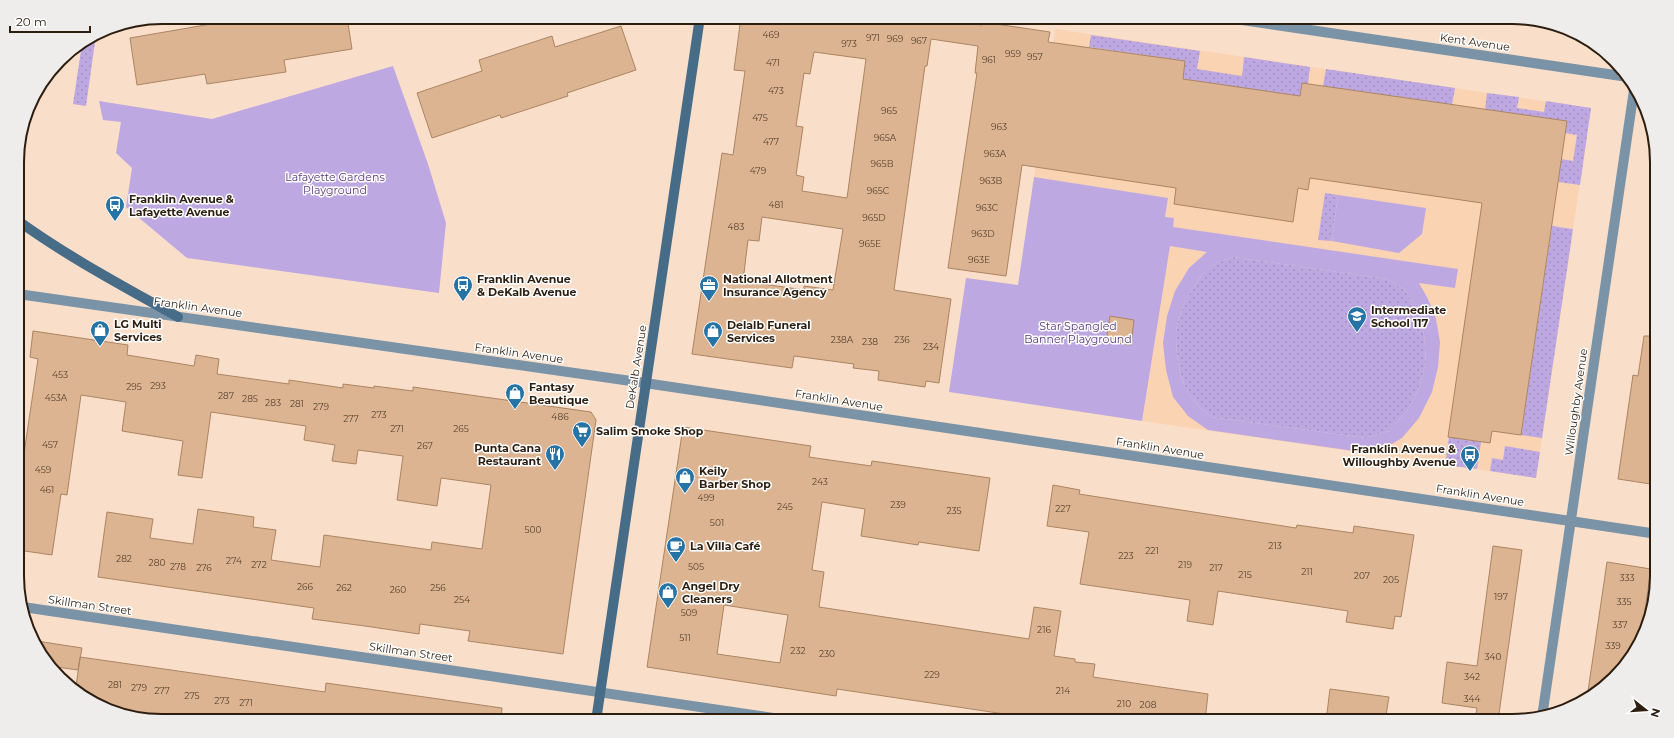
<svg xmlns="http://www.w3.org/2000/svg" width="1674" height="738" font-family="Montserrat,sans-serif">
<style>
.built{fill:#fad3b3}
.grass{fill:url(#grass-dots)}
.park{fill:#bea8e2;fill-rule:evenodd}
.building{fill:#ddb491;stroke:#ab8463;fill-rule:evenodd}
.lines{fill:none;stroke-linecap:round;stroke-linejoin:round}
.street{stroke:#7a93a6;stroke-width:10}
.secondary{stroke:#476c87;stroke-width:10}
.labels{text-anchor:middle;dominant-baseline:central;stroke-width:3;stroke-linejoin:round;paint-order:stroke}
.number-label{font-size:9px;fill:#584330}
.street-label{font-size:11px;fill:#2c1d0f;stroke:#fff}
.park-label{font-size:11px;fill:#583881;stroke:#fff}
.poi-label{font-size:11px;font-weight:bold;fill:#2c1d0f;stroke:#fff;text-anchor:start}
.rim{fill:none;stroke:#2c1d0f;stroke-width:2}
</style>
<defs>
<pattern id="grass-dots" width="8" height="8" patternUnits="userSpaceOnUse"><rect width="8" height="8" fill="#bea8e2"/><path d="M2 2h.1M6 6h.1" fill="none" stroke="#a390c1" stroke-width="1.8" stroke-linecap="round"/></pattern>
</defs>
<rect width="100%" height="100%" fill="#f9dfca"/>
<path class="built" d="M 1055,29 L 1591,108 L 1536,478 L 1142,421 L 1174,219 L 1165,217 L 1167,199 L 1034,177 Z"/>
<path class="grass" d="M 96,35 L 86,106 L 73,104 L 82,44 Z
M 1091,35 L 1200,51 L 1197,69 L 1242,76 L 1244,57 L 1310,67 L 1308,84 L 1302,83 L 1300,96 L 1183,79 L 1185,61 L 1089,47 Z
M 1326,69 L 1455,88 L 1452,105 L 1323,86 Z
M 1487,93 L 1519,97 L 1517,108 L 1544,112 L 1546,101 L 1591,108 L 1580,185 L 1558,182 L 1561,159 L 1573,161 L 1577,135 L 1565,133 L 1485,110 Z
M 1325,193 L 1338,195 L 1332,241 L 1318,240 Z
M 1552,226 L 1573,229 L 1542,438 L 1521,435 Z
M 1233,257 L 1387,279 L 1405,290 L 1418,309 L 1424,335 L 1426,362 L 1419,388 L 1407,411 L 1389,431 L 1366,438 L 1211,417 C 1200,407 1188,397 1183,382 C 1178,367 1176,348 1176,333 C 1177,314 1196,275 1213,265 C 1219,261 1227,260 1233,257 Z
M 1449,437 L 1481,442 L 1477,469 L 1445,465 Z
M 1505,446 L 1540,452 L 1536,478 L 1490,471 L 1492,458 L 1503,460 Z"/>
<path class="park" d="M 393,66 L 428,164 L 446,223 L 439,293 L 187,258 L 126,207 L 132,168 L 116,153 L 121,122 L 103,120 L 99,101 L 212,119 Z
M 1034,177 L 1168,198 L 1165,217 L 1174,218 L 1173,227 L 1458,269 L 1455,288 L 1419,283 L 1428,299 L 1436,319 L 1440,342 L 1438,367 L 1432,392 L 1419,418 L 1402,438 L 1375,454 L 1208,430 L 1188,416 L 1173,397 L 1166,370 L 1163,343 L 1167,316 L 1175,291 L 1189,268 L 1207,252 L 1170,246 L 1142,421 L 949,392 L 966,278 L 1018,285 ZM 1233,257 L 1387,279 L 1405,290 L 1418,309 L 1424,335 L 1426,362 L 1419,388 L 1407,411 L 1389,431 L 1366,438 L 1211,417 C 1200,407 1188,397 1183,382 C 1178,367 1176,348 1176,333 C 1177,314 1196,275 1213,265 C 1219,261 1227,260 1233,257 Z
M 1338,195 L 1426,208 L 1422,234 L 1399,253 L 1332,241 Z"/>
<path class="building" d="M 210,17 L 347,17 L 352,49 L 284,60 L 286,72 L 207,84 L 205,74 L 137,85 L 130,38 L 211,24 Z
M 741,17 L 923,17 L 982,25 L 982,22 L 1050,32 L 1048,42 L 1185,61 L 1183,79 L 1300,96 L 1302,83 L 1567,121 L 1521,435 L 1492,431 L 1490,443 L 1448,437 L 1482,203 L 1310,178 L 1308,190 L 1298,188 L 1293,222 L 1174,204 L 1176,188 L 1022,165 L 1006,276 L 948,268 L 977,73 L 975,73 L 978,46 L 931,39 L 927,66 L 925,66 L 894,290 L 951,299 L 939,383 L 926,381 L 925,387 L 878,380 L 879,371 L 853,368 L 854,364 L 794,356 L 792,368 L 692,354 L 722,153 L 733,155 L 745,71 L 734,70 ZM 814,52 L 866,59 L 847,198 L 802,191 L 804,177 L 796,175 L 803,127 L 796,126 L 804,73 L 810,74 ZM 762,217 L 843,229 L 833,290 L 804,286 L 804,290 L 743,281 L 748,240 L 759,241 Z
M 621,26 L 636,70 L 567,93 L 568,96 L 501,118 L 500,115 L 432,138 L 417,93 L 482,71 L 479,60 L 552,36 L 555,47 Z
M 1110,316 L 1134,320 L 1131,345 L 1106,341 Z
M 33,331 L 128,345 L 127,355 L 194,366 L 196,355 L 219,359 L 217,374 L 289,384 L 289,380 L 343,388 L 343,384 L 374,388 L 374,386 L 413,391 L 413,387 L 591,412 L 596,420 L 563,654 L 468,641 L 470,631 L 420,624 L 419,634 L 365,626 L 312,619 L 314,608 L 98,577 L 107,512 L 153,519 L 150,538 L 193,544 L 198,509 L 254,517 L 253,527 L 276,530 L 271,560 L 320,567 L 324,535 L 431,550 L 432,542 L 482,549 L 491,485 L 441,478 L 437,506 L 397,500 L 403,456 L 358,450 L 356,464 L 332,461 L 335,445 L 304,440 L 306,426 L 211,412 L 202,478 L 178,475 L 183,441 L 122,431 L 126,402 L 81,395 L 67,495 L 61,494 L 52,555 L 18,550 L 18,494 L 38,359 L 30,357 Z
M 1644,336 L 1656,336 L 1657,485 L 1618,479 L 1633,375 L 1638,376 Z
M 683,427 L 811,446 L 809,457 L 871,466 L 872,461 L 990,478 L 979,551 L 919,542 L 918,545 L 861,536 L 865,509 L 822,502 L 812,570 L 824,572 L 819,607 L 1029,639 L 1034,607 L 1061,611 L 1054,656 L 1075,659 L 1075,662 L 1095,664 L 1093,677 L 1208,694 L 1205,721 L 1067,721 L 1018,714 L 1018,716 L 837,689 L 836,696 L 647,667 ZM 724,605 L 788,615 L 780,663 L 717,654 Z
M 1053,485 L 1080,490 L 1079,494 L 1296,528 L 1297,525 L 1353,533 L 1354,526 L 1414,535 L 1401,617 L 1395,616 L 1393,629 L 1346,622 L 1348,611 L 1218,591 L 1213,625 L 1187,621 L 1190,600 L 1080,584 L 1089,532 L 1047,526 Z
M 1493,546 L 1522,550 L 1498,721 L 1475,721 L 1477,708 L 1442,703 L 1447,662 L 1477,666 Z
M 1607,562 L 1651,569 L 1641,638 L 1600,691 L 1587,698 Z
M 37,641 L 82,648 L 78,670 L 49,666 L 47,664 Z
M 80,657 L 325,692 L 326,683 L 502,708 L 501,721 L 162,721 L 107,710 L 76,687 Z
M 1330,689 L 1389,697 L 1385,721 L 1326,721 Z"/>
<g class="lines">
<path class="street" d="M 1222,17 L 1628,77
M 18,294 L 645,383 L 1657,534
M 23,607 L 794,721
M 1542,717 L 1634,90"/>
<path class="secondary" d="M 17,158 L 19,145
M 17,220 C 68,257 123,286 178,317
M 596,721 L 700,17"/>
</g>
<defs>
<symbol id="bus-pin" viewBox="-11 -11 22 30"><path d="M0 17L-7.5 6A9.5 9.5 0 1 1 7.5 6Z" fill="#2673a6" stroke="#fff"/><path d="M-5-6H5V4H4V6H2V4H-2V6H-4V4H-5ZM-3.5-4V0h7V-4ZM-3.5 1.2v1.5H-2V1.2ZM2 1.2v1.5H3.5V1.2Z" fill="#fff"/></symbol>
<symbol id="office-pin" viewBox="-11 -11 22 30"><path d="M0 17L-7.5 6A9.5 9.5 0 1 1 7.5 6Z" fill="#2673a6" stroke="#fff"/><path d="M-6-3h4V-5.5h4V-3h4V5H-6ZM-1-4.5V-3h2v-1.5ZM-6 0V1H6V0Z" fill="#fff"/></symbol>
<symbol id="school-pin" viewBox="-11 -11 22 30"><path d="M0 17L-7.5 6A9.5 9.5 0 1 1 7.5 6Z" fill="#2673a6" stroke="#fff"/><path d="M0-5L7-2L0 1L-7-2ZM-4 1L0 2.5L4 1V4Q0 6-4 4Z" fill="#fff"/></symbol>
<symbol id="shop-pin" viewBox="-11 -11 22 30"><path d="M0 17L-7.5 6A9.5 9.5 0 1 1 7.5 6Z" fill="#2673a6" stroke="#fff"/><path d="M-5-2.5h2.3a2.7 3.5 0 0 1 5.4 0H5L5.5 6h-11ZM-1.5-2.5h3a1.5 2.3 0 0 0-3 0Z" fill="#fff"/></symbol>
<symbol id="supermarket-pin" viewBox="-11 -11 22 30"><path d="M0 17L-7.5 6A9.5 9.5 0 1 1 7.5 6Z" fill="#2673a6" stroke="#fff"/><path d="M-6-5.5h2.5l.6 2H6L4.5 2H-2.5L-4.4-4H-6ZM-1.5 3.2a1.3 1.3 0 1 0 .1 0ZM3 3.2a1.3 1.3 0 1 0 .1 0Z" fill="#fff"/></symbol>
<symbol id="restaurant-pin" viewBox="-11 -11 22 30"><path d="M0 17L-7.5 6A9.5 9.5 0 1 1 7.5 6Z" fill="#2673a6" stroke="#fff"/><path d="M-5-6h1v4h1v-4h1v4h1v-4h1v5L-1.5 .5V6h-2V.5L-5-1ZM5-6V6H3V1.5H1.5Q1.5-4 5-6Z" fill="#fff"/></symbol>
<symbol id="cafe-pin" viewBox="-11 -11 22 30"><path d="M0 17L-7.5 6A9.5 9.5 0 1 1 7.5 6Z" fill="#2673a6" stroke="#fff"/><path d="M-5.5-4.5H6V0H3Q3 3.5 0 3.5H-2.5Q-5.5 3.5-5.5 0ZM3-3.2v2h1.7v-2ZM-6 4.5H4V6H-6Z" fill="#fff"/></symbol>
</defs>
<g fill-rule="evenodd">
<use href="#bus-pin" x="104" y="194" width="22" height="30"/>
<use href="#bus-pin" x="452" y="274" width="22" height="30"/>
<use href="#office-pin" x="698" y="274" width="22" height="30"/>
<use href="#school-pin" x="1346" y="305" width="22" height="30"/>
<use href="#shop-pin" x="89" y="319" width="22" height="30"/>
<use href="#shop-pin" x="702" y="320" width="22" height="30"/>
<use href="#shop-pin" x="504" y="382" width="22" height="30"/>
<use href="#supermarket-pin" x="571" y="420" width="22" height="30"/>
<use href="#restaurant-pin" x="544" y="443" width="22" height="30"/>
<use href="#bus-pin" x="1459" y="444" width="22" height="30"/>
<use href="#shop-pin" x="674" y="466" width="22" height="30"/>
<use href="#cafe-pin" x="665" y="535" width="22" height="30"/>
<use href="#shop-pin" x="657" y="581" width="22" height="30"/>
</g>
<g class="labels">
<g class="number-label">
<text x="771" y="34">469</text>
<text x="873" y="37">971</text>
<text x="895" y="38">969</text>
<text x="919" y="40">967</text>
<text x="849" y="43">973</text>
<text x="1013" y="53">959</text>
<text x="1035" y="56">957</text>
<text x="989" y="59">961</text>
<text x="773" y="62">471</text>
<text x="776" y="90">473</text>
<text x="889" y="110">965</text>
<text x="760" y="117">475</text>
<text x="999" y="126">963</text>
<text x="885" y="137">965A</text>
<text x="771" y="141">477</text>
<text x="995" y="153">963A</text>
<text x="882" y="163">965B</text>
<text x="758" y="170">479</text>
<text x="991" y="180">963B</text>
<text x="878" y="190">965C</text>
<text x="776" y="204">481</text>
<text x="987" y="207">963C</text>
<text x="874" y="217">965D</text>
<text x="736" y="226">483</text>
<text x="983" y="233">963D</text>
<text x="870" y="243">965E</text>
<text x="979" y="259">963E</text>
<text x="842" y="339">238A</text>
<text x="902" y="339">236</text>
<text x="870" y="341">238</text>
<text x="931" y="346">234</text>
<text x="60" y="374">453</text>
<text x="158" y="385">293</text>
<text x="134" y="386">295</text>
<text x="226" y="395">287</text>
<text x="56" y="397">453A</text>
<text x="250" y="398">285</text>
<text x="273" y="402">283</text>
<text x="297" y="403">281</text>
<text x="321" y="406">279</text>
<text x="379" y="414">273</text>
<text x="560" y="416">486</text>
<text x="351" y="418">277</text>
<text x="397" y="428">271</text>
<text x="461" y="428">265</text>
<text x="50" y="444">457</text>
<text x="425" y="445">267</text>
<text x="43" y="469">459</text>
<text x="820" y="481">243</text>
<text x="47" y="489">461</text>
<text x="706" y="497">499</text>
<text x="898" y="504">239</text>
<text x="785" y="506">245</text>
<text x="1063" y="508">227</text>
<text x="954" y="510">235</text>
<text x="717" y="522">501</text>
<text x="533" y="529">500</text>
<text x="1275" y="545">213</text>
<text x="1152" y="550">221</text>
<text x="1126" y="555">223</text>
<text x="124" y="558">282</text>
<text x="234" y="560">274</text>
<text x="157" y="562">280</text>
<text x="259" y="564">272</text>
<text x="1185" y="564">219</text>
<text x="178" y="566">278</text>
<text x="696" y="566">505</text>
<text x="204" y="567">276</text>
<text x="1216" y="567">217</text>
<text x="1307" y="571">211</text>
<text x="1245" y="574">215</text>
<text x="1362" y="575">207</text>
<text x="1627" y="577">333</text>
<text x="1391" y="579">205</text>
<text x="305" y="586">266</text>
<text x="344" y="587">262</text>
<text x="438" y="587">256</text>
<text x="398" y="589">260</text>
<text x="1501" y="596">197</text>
<text x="462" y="599">254</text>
<text x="1624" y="601">335</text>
<text x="689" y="612">509</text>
<text x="1620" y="624">337</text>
<text x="1044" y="629">216</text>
<text x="685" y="637">511</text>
<text x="1613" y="645">339</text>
<text x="798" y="650">232</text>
<text x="827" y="653">230</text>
<text x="1493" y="656">340</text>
<text x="932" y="674">229</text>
<text x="1472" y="676">342</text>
<text x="115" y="684">281</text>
<text x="139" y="687">279</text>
<text x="162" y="690">277</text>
<text x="1063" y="690">214</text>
<text x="192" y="695">275</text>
<text x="1472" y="698">344</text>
<text x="222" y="700">273</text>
<text x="246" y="702">271</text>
<text x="1124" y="703">210</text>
<text x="1148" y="704">208</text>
</g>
<g class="street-label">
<text transform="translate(1475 42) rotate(8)">Kent Avenue</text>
<text transform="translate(198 307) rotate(8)">Franklin Avenue</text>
<text transform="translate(519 353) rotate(8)">Franklin Avenue</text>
<text transform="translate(636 367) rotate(-81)">DeKalb Avenue</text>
<text transform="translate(839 400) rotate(9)">Franklin Avenue</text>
<text transform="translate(1576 402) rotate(-82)">Willoughby Avenue</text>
<text transform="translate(1160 448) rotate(9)">Franklin Avenue</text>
<text transform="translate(1480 495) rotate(9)">Franklin Avenue</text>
<text transform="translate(90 605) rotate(8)">Skillman Street</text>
<text transform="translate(411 652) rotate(8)">Skillman Street</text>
</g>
<g class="park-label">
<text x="335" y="177">Lafayette Gardens<tspan x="335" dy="13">Playground</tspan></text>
<text x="1078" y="326">Star Spangled<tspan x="1078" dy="13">Banner Playground</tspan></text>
</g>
<g class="poi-label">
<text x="129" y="199">Franklin Avenue &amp;<tspan x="129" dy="13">Lafayette Avenue</tspan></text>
<text x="477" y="279">Franklin Avenue<tspan x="477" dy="13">&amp; DeKalb Avenue</tspan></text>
<text x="723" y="279">National Allotment<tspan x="723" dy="13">Insurance Agency</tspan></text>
<text x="1371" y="310">Intermediate<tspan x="1371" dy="13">School 117</tspan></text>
<text x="114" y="324">LG Multi<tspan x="114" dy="13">Services</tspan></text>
<text x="727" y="325">Delalb Funeral<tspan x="727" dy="13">Services</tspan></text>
<text x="529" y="387">Fantasy<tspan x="529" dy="13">Beautique</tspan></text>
<text x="596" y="431">Salim Smoke Shop</text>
<text x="541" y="448" text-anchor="end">Punta Cana<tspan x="541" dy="13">Restaurant</tspan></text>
<text x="1456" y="449" text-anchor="end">Franklin Avenue &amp;<tspan x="1456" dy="13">Willoughby Avenue</tspan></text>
<text x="699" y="471">Keily<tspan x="699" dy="13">Barber Shop</tspan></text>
<text x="690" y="546">La Villa Café</text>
<text x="682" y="586">Angel Dry<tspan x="682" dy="13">Cleaners</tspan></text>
</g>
</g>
<path d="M0 0H1674V738H0ZM162 24H1512A138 138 0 0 1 1650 162V576A138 138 0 0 1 1512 714H162A138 138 0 0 1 24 576V162A138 138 0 0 1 162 24Z" fill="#eeedec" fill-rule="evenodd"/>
<path class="rim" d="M162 24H1512A138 138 0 0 1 1650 162V576A138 138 0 0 1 1512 714H162A138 138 0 0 1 24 576V162A138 138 0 0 1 162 24Z"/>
<g transform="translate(1646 710) rotate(107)" stroke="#ffffff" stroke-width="3" paint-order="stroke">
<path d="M0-3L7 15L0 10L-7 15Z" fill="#2c1d0f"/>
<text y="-6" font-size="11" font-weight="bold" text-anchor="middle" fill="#2c1d0f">N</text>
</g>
<path d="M10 26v6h80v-6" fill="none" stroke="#2c1d0f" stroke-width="2"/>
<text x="16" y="26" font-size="12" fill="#2c1d0f" stroke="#ffffff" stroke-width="3" paint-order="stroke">20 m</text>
</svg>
